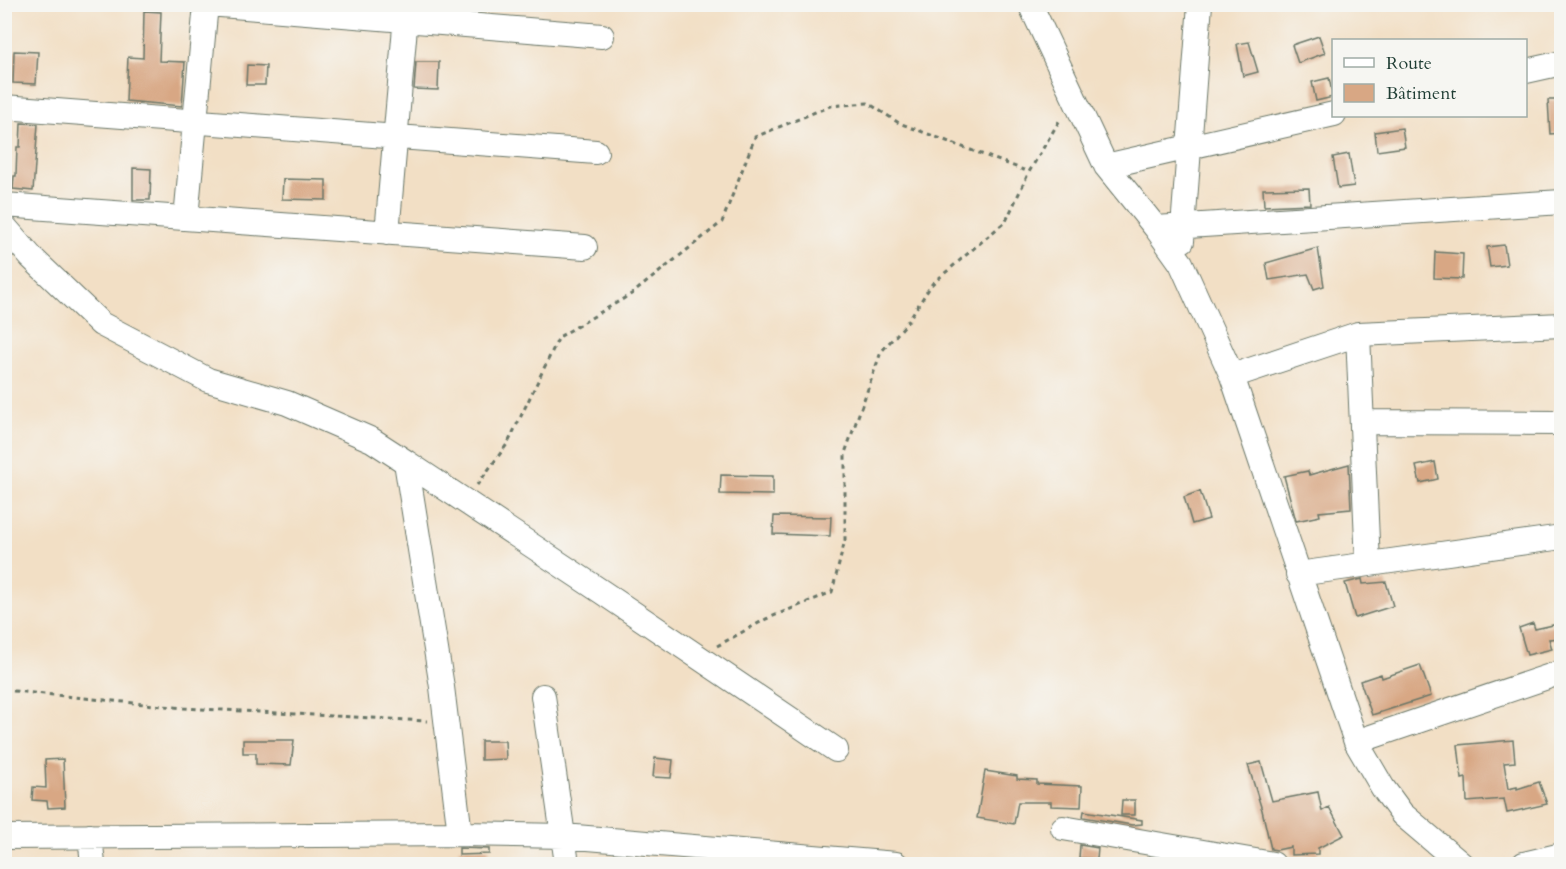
<svg xmlns="http://www.w3.org/2000/svg" width="1566" height="869" font-family="Cardo,serif">
<style>
.building{fill:#d8a784}
.lines{fill:none;stroke-linecap:round;stroke-linejoin:round}
.minor-casing{stroke:#697667;stroke-width:26}
.path{stroke:#697667;stroke-width:3;stroke-dasharray:4.5 4.5;stroke-linecap:butt}
.minor{stroke:#fff;stroke-width:24}
</style>
<rect width="100%" height="100%" fill="#f6f6f2"/>
<filter id="ink" filterUnits="userSpaceOnUse"><feTurbulence type="fractalNoise" baseFrequency=".0167" numOctaves="2"/><feDisplacementMap in="SourceGraphic" scale="12" xChannelSelector="R" yChannelSelector="G"/><feConvolveMatrix kernelMatrix="1 2 1 2 8 2 1 2 1" color-interpolation-filters="sRGB"/></filter>
<filter id="wash" filterUnits="userSpaceOnUse"><feTurbulence type="fractalNoise" baseFrequency=".008" numOctaves="4" result="noise"/><feDisplacementMap in="SourceGraphic" scale="24" xChannelSelector="R" yChannelSelector="G"/><feGaussianBlur stdDeviation="1.35" result="paint"/><feColorMatrix in="noise" values="0 0 0 0 0 0 0 0 0 0 0 0 0 0 0 0 0 1.4 0 .05"/><feComposite in="paint" operator="in"/></filter>
<g filter="url(#wash)">
<rect width="100%" height="100%" fill="#f2dfc5"/>
<g id="blocks">
<path class="building" d="M 144,11 L 161,12 L 159,61 L 185,62 L 182,106 L 126,101 L 128,57 L 143,58 Z
M 1319,36 L 1325,53 L 1298,63 L 1292,45 Z
M 1249,42 L 1258,72 L 1243,76 L 1237,44 Z
M 14,51 L 38,52 L 36,84 L 13,83 Z
M 416,62 L 439,62 L 438,90 L 414,89 Z
M 247,65 L 266,66 L 265,85 L 246,85 Z
M 1329,78 L 1333,97 L 1316,101 L 1312,82 Z
M 1548,100 L 1562,100 L 1562,133 L 1550,134 Z
M 21,123 L 38,124 L 33,191 L 13,189 L 14,176 L 16,176 L 17,147 L 20,147 Z
M 1402,128 L 1405,147 L 1377,151 L 1375,132 Z
M 1349,154 L 1354,186 L 1338,188 L 1333,157 Z
M 133,168 L 151,169 L 150,200 L 133,200 Z
M 283,179 L 326,180 L 326,200 L 282,199 Z
M 1309,188 L 1310,204 L 1264,206 L 1263,189 Z
M 1504,245 L 1507,265 L 1490,267 L 1487,247 Z
M 1318,248 L 1324,286 L 1314,289 L 1308,274 L 1269,280 L 1266,263 Z
M 1435,252 L 1463,254 L 1462,279 L 1434,278 Z
M 1435,462 L 1438,479 L 1420,483 L 1416,466 Z
M 1349,464 L 1351,509 L 1319,512 L 1320,516 L 1296,521 L 1284,476 L 1308,471 L 1309,475 Z
M 721,475 L 773,476 L 773,495 L 720,494 Z
M 1200,491 L 1209,519 L 1192,524 L 1184,497 Z
M 774,516 L 831,517 L 830,536 L 773,534 Z
M 1362,579 L 1363,584 L 1386,582 L 1393,606 L 1355,618 L 1345,583 Z
M 1533,623 L 1535,629 L 1562,623 L 1562,638 L 1549,639 L 1552,649 L 1527,655 L 1519,628 Z
M 1420,665 L 1431,696 L 1372,715 L 1360,681 L 1381,674 L 1382,678 Z
M 243,740 L 294,740 L 291,765 L 256,764 L 256,753 L 243,753 Z
M 1513,740 L 1515,762 L 1504,763 L 1508,789 L 1517,787 L 1517,789 L 1539,782 L 1547,804 L 1507,813 L 1504,799 L 1467,802 L 1466,778 L 1462,779 L 1458,745 Z
M 481,741 L 505,741 L 506,759 L 481,760 Z
M 655,758 L 673,760 L 671,778 L 653,777 Z
M 63,759 L 65,807 L 48,808 L 47,801 L 32,800 L 33,787 L 46,788 L 45,760 Z
M 1261,762 L 1272,801 L 1318,792 L 1322,811 L 1329,807 L 1344,835 L 1318,848 L 1318,854 L 1291,855 L 1291,847 L 1277,850 L 1271,849 L 1262,810 L 1248,765 Z
M 985,771 L 1017,776 L 1017,779 L 1037,780 L 1037,784 L 1082,786 L 1081,807 L 1051,806 L 1051,802 L 1018,802 L 1014,824 L 977,818 Z
M 1122,800 L 1135,800 L 1135,815 L 1121,815 Z
M 1084,811 L 1142,820 L 1142,824 L 1132,825 L 1083,817 Z
M 1080,845 L 1098,848 L 1097,859 L 1079,858 Z
M 459,848 L 489,849 L 489,854 L 459,855 Z"/>
</g>
</g>
<g filter="url(#ink)">
<use href="#blocks" fill-opacity="0" stroke="#697667" stroke-width="1.5"/>
<g class="lines">
<defs>
<path id="minor" d="M 208,4 L 602,36
M 1030,4 L 1106,166 L 1156,228 L 1181,263 L 1232,376 L 1356,742 L 1383,788 L 1402,814 L 1461,864
M 1526,71 L 1562,63
M 4,107 L 596,152
M 1106,166 L 1334,114
M 4,205 L 585,247
M 186,218 L 206,4
M 4,226 L 31,257 L 101,324 L 208,380 L 287,403 L 372,440 L 406,462 L 442,687 L 460,834
M 1156,228 L 1562,202
M 387,233 L 407,4
M 1182,241 L 1200,4
M 1358,334 L 1368,564
M 1232,376 L 1358,334 L 1562,325
M 1362,422 L 1562,423
M 406,462 L 602,592 L 836,750
M 1298,574 L 1562,537
M 543,696 L 567,864
M 1356,742 L 1562,672
M 1063,828 L 1273,864
M 90,836 L 93,864
M 4,837 L 460,834 L 564,836 L 896,864
M 1524,864 L 1562,855"/>
</defs>
<use href="#minor" class="minor-casing"/>
<path class="path" d="M 477,485 L 508,443 L 559,337 L 633,293 L 722,222 L 755,137 L 830,106 L 868,103 L 899,123 L 1029,172
M 717,646 L 766,619 L 832,592 L 845,540 L 845,453 L 881,352 L 906,324 L 932,284 L 1006,221 L 1029,172 L 1061,118
M 4,690 L 184,708 L 427,721"/>
<use href="#minor" class="minor"/>
</g>
</g>
<rect width="1566" height="869" fill="none" stroke="#f6f6f2" stroke-width="24"/>
<rect x="1332" y="39" width="195" height="78" fill="#f6f6f2" stroke="#a0aca6" stroke-width="1.5"/>
<rect x="1344" y="58" width="30" height="9" fill="#ffffff" stroke="#a0aca6" stroke-width="1.5"/>
<text x="1386" y="69" font-size="18" fill="#1f3d34">Route</text>
<rect x="1344" y="84" width="30" height="18" fill="#d8a784" stroke="#a0aca6" stroke-width="1.5"/>
<text x="1386" y="99" font-size="18" fill="#1f3d34">Bâtiment</text>
</svg>
